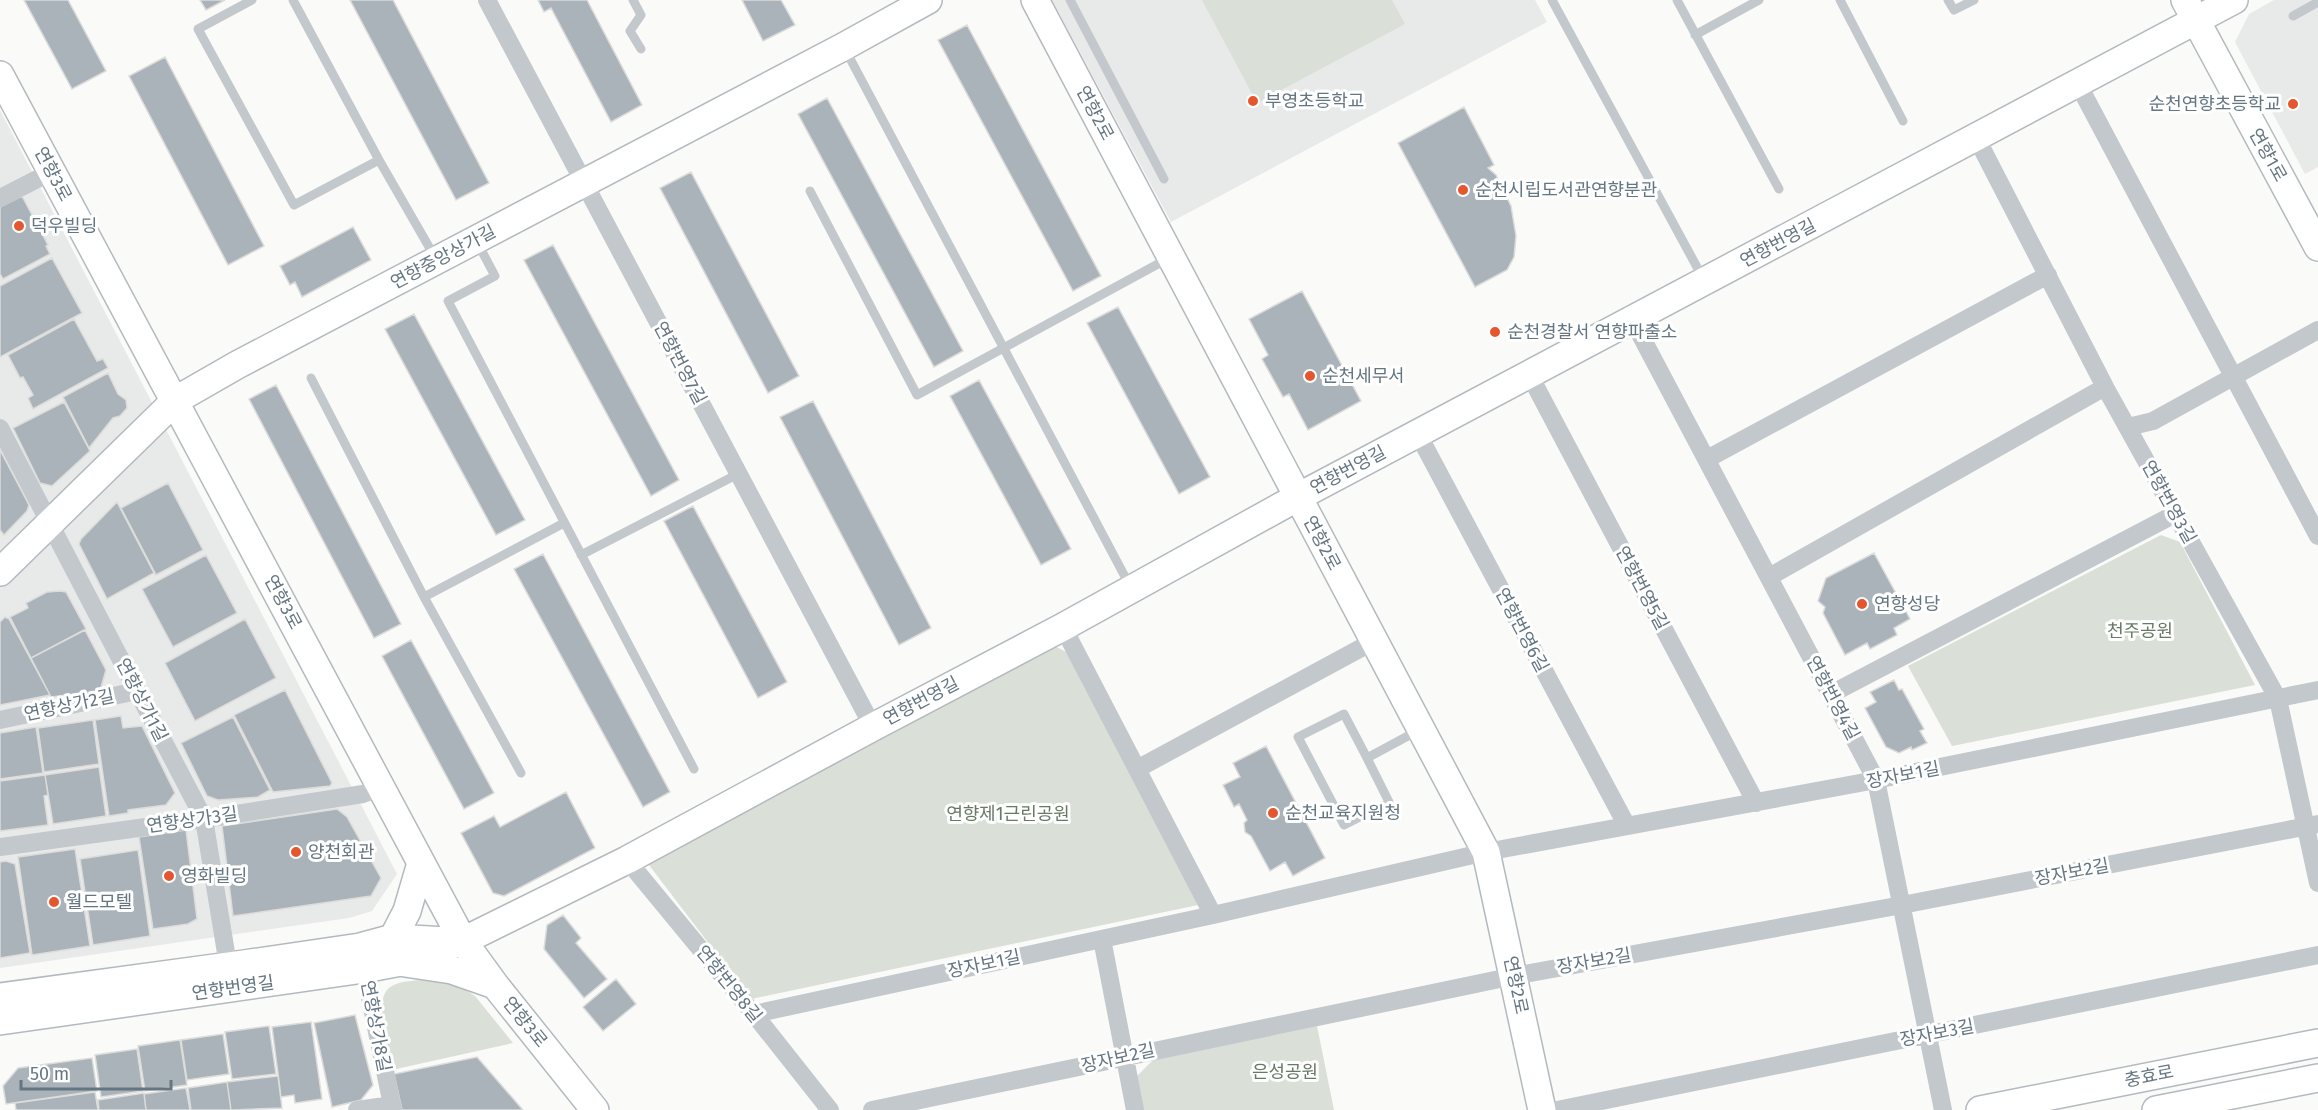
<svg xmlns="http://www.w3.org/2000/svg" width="2318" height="1110" font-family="'Fira Sans','Noto Sans KR',sans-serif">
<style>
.built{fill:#e8e9e9}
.green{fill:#dadfd7}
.building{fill:#aab3b9;stroke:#dcdcda;stroke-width:1.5}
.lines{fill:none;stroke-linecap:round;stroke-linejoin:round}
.secondary-casing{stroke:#b3babf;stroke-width:30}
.lane{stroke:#c3c8cc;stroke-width:9}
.street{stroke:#c3c8cc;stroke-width:18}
.secondary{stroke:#fff;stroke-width:27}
.poi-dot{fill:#e4572e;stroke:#fff;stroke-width:2}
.labels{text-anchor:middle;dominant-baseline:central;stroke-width:6;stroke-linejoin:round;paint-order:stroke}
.poi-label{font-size:18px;fill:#657683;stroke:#fff;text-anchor:start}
.street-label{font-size:18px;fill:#657683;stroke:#fff}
.park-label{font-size:18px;fill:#687a64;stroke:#fff}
</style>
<rect width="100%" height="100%" fill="#fafaf8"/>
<path class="built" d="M 1052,0 L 1535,0 L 1547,22 L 1171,222 Z
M 2274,0 L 2318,0 L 2318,167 L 2305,174 L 2235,42 L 2249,14 Z
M 0,110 L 397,874 L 372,911 L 349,918 L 0,968 Z"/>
<path class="green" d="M 1202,0 L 1392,0 L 1405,24 L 1257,103 Z
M 2161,535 L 2180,542 L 2255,685 L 1952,746 L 1908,666 Z
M 1051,644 L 1070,654 L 1201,901 L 1198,905 L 751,999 L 646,861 Z
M 435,979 L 458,985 L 475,996 L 513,1043 L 396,1069 C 391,1051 372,1002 389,988 C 401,979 421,981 435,979 Z
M 1317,1026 L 1334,1110 L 1140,1110 L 1134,1079 L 1153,1060 Z"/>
<path class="building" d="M 24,0 L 68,0 L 106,71 L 72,89 Z
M 200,0 L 225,0 L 206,10 Z
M 350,0 L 393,0 L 489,183 L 456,200 Z
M 538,0 L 587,0 L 642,105 L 611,122 L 551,8 L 544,12 Z
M 742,0 L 781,0 L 795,25 L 763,41 Z
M 967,25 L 1101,276 L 1073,291 L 938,40 Z
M 165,57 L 264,246 L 228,265 L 129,76 Z
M 827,98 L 963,351 L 934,367 L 798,114 Z
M 1464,107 L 1494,165 L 1488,168 L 1496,175 L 1511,206 L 1516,236 L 1514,257 L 1507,270 L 1475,287 L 1398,143 Z
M 691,172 L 799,376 L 768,393 L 660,188 Z
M 22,196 L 48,245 L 46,246 L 50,254 L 3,279 L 0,274 L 0,207 Z
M 353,227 L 371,260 L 302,297 L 295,282 L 290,285 L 280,266 Z
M 553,245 L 679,480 L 651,496 L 524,260 Z
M 52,258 L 82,313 L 0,357 L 0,286 Z
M 1302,291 L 1361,401 L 1308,430 L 1289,394 L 1283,397 L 1262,359 L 1268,355 L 1249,319 Z
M 1118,307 L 1210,477 L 1179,494 L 1087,323 Z
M 414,314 L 525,520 L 496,535 L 385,329 Z
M 74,319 L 97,361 L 103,359 L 108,368 L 33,409 L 28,398 L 33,395 L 23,377 L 20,378 L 8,355 Z
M 108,373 L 118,394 L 126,400 L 127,408 L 120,416 L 113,418 L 89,448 L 63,397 Z
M 979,380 L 1071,549 L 1041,565 L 950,396 Z
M 276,385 L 401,624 L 374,638 L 249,399 Z
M 813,401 L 931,628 L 899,645 L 780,417 Z
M 64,402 L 90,451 L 52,486 L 40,483 L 13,428 Z
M 0,450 L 29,505 L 27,511 L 4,535 L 0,530 Z
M 168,483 L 203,550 L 156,575 L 121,508 Z
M 117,502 L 154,573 L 107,599 L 79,544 L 81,539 Z
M 693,506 L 787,682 L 758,698 L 664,521 Z
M 1874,553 L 1910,619 L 1894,628 L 1897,635 L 1870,649 L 1867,643 L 1845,655 L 1823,613 L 1825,607 L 1818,601 L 1826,578 Z
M 543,554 L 670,792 L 643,807 L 514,569 Z
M 206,555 L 237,613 L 173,647 L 142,589 Z
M 60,591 L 66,592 L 86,629 L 31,658 L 10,617 L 28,608 L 26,603 L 47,592 Z
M 5,617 L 9,619 L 50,695 L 0,705 L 0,622 Z
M 245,619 L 276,678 L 195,721 L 165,663 Z
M 85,630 L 106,670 L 100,691 L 51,697 L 31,658 Z
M 411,640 L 494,793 L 464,809 L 382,656 Z
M 1894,680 L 1899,690 L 1902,689 L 1924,729 L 1920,731 L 1927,743 L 1912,750 L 1911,747 L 1899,753 L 1886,747 L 1865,708 L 1876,702 L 1870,692 Z
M 285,690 L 332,783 L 330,786 L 273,792 L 234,715 Z
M 121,716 L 123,728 L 142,726 L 175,793 L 166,805 L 128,810 L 128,813 L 109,816 L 95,720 Z
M 233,717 L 270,790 L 258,797 L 218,800 L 207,796 L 181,743 Z
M 93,720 L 99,764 L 44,772 L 38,728 Z
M 36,727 L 43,773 L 0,779 L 0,733 Z
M 1266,746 L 1325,858 L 1293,876 L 1285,862 L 1270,871 L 1251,836 L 1245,832 L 1244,823 L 1247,820 L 1239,804 L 1234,807 L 1223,785 L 1240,777 L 1233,763 Z
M 99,767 L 106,816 L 53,824 L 45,775 Z
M 45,775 L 48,795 L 44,796 L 48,825 L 0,831 L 0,781 Z
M 566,792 L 595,848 L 504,896 L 493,893 L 461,833 L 494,816 L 500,827 Z
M 337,809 L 347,817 L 381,878 L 371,896 L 233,916 L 222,826 Z
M 186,830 L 197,919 L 188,924 L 153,929 L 139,837 Z
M 75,849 L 90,946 L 32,955 L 18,857 Z
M 138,850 L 150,936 L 93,945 L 80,859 Z
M 6,861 L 15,864 L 30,953 L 0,958 L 0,862 Z
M 563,915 L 581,938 L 576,943 L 607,979 L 584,998 L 544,949 L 547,925 Z
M 616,979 L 636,1004 L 603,1031 L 583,1007 Z
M 355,1015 L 373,1085 L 361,1100 L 332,1107 L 314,1023 Z
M 311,1022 L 322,1099 L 295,1103 L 294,1095 L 281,1097 L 272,1027 Z
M 269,1026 L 276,1074 L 232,1079 L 225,1032 Z
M 223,1034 L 229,1074 L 187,1080 L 181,1040 Z
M 180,1040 L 187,1085 L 145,1091 L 138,1046 Z
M 137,1049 L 143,1091 L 101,1097 L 95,1055 Z
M 477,1057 L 523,1110 L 402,1110 L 394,1074 Z
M 92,1058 L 97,1091 L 6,1104 L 3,1086 L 18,1068 Z
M 278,1076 L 282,1108 L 231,1110 L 227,1082 Z
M 227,1082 L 231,1110 L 191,1110 L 188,1088 Z
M 186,1088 L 190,1110 L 146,1110 L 144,1094 Z
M 95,1092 L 98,1110 L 16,1110 L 15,1103 Z
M 144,1093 L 146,1110 L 99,1110 L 98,1100 Z"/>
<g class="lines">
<defs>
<path id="secondary" d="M 1035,0 L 1486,852 L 1542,1110
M 2185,0 L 2318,247
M 0,75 L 463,941 L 495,985 L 595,1110
M 0,572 L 176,400 L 237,365 L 843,47 L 928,0
M 393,938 L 407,911 L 421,863
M 405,963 L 452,970 L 495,985
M 0,997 L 244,964 L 360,947 L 393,938 L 447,941
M 0,1021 L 364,969 L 401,962 L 463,941 L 627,860 L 873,727 L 1063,627 L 1298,497 L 2234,0
M 1980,1110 L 2318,1043
M 2156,1110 L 2318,1078"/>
</defs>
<use href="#secondary" class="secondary-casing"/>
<path class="lane" d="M 252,0 L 198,29 L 294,205 L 379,160
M 293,0 L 379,160 L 436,259
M 633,0 L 641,15 L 630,31 L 641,49
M 1070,0 L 1164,179
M 1552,0 L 1704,280
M 1677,0 L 1779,189
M 1840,0 L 1903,121
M 1948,0 L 1954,10 L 1974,0
M 2293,16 L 2318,2
M 1695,35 L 1759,0
M 845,49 L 1131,588
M 810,191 L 917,395 L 1169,258
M 477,242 L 495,276 L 448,301 L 694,769
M 311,378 L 424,597 L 521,773
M 581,555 L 738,474
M 424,597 L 564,523
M 1367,758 L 1389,802 L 1344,825 L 1298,737 L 1344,714 L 1367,758 L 1419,730"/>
<path class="street" d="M 487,0 L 873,727
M 2077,82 L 2318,536
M 1976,137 L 2105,387 L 2278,699 L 2318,883
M 0,198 L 51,172
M 1632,319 L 1876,780 L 1943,1110
M 1529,374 L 1756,803
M 2128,427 L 2153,421 L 2318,330
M 0,428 L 204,819 L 230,977
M 1418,434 L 1627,826
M 1707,459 L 2048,275
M 1769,577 L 2105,387
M 1063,627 L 1213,915 L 1486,852 L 1876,780 L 2318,690
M 1831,694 L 2175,514
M 0,720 L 137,691
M 1137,769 L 1374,641
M 0,847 L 204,819 L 363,794 L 382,786
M 627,860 L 754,1014 L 830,1110
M 1102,939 L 1135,1110
M 362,959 L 393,1110
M 754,1014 L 1213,915
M 357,1110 L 392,1105
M 872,1110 L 1514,976 L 1902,905 L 2318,824
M 1557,1110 L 2318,955"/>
<use href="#secondary" class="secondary"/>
</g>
<g class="poi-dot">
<circle cx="1253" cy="101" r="6"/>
<circle cx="2293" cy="104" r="6"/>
<circle cx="1463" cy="190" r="6"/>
<circle cx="19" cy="226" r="6"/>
<circle cx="1495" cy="332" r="6"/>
<circle cx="1310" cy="376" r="6"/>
<circle cx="1862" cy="604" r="6"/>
<circle cx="1273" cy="813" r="6"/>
<circle cx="296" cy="852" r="6"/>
<circle cx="169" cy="876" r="6"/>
<circle cx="54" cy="902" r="6"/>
</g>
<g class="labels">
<g class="poi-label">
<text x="1265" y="101">부영초등학교</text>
<text x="2281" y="104" text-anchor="end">순천연향초등학교</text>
<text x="1475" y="190">순천시립도서관연향분관</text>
<text x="31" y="226">덕우빌딩</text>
<text x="1507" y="332">순천경찰서 연향파출소</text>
<text x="1322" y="376">순천세무서</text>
<text x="1874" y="604">연향성당</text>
<text x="1285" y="813">순천교육지원청</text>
<text x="308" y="852">양천회관</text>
<text x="181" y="876">영화빌딩</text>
<text x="66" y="902">월드모텔</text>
</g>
<g class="street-label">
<text transform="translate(1095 113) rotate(62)">연향2로</text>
<text transform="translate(2268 155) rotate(61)">연향1로</text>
<text transform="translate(53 174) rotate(62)">연향3로</text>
<text transform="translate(1778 243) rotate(-28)">연향번영길</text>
<text transform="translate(443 257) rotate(-28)">연향중앙상가길</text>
<text transform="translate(680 363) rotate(62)">연향번영7길</text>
<text transform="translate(1348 470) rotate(-28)">연향번영길</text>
<text transform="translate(2169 502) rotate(61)">연향번영3길</text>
<text transform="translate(1322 543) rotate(62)">연향2로</text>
<text transform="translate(1642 588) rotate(62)">연향번영5길</text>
<text transform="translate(283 602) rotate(62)">연향3로</text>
<text transform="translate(1522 630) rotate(62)">연향번영6길</text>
<text transform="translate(1833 698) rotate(62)">연향번영4길</text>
<text transform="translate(142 700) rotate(63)">연향상가1길</text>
<text transform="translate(921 701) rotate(-28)">연향번영길</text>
<text transform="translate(69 705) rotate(-12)">연향상가2길</text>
<text transform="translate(1903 775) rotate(-11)">장자보1길</text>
<text transform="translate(192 820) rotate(-8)">연향상가3길</text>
<text transform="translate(2072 872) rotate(-11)">장자보2길</text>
<text transform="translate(1594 961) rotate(-10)">장자보2길</text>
<text transform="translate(984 964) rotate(-12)">장자보1길</text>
<text transform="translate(729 984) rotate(51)">연향번영8길</text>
<text transform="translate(1516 985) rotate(78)">연향2로</text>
<text transform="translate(233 988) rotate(-8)">연향번영길</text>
<text transform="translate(525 1022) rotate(51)">연향3로</text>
<text transform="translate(376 1026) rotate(79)">연향상가8길</text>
<text transform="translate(1937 1033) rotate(-11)">장자보3길</text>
<text transform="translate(1118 1058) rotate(-13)">장자보2길</text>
<text transform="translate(2149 1076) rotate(-11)">충효로</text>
</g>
<g class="park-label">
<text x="2140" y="631">천주공원</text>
<text x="1008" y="814">연향제1근린공원</text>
<text x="1285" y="1072">은성공원</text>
</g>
</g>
<path d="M21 1080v9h150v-9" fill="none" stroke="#657683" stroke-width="3"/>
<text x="30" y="1080" font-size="18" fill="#657683" stroke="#ffffff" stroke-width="4.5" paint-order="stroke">50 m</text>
</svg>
